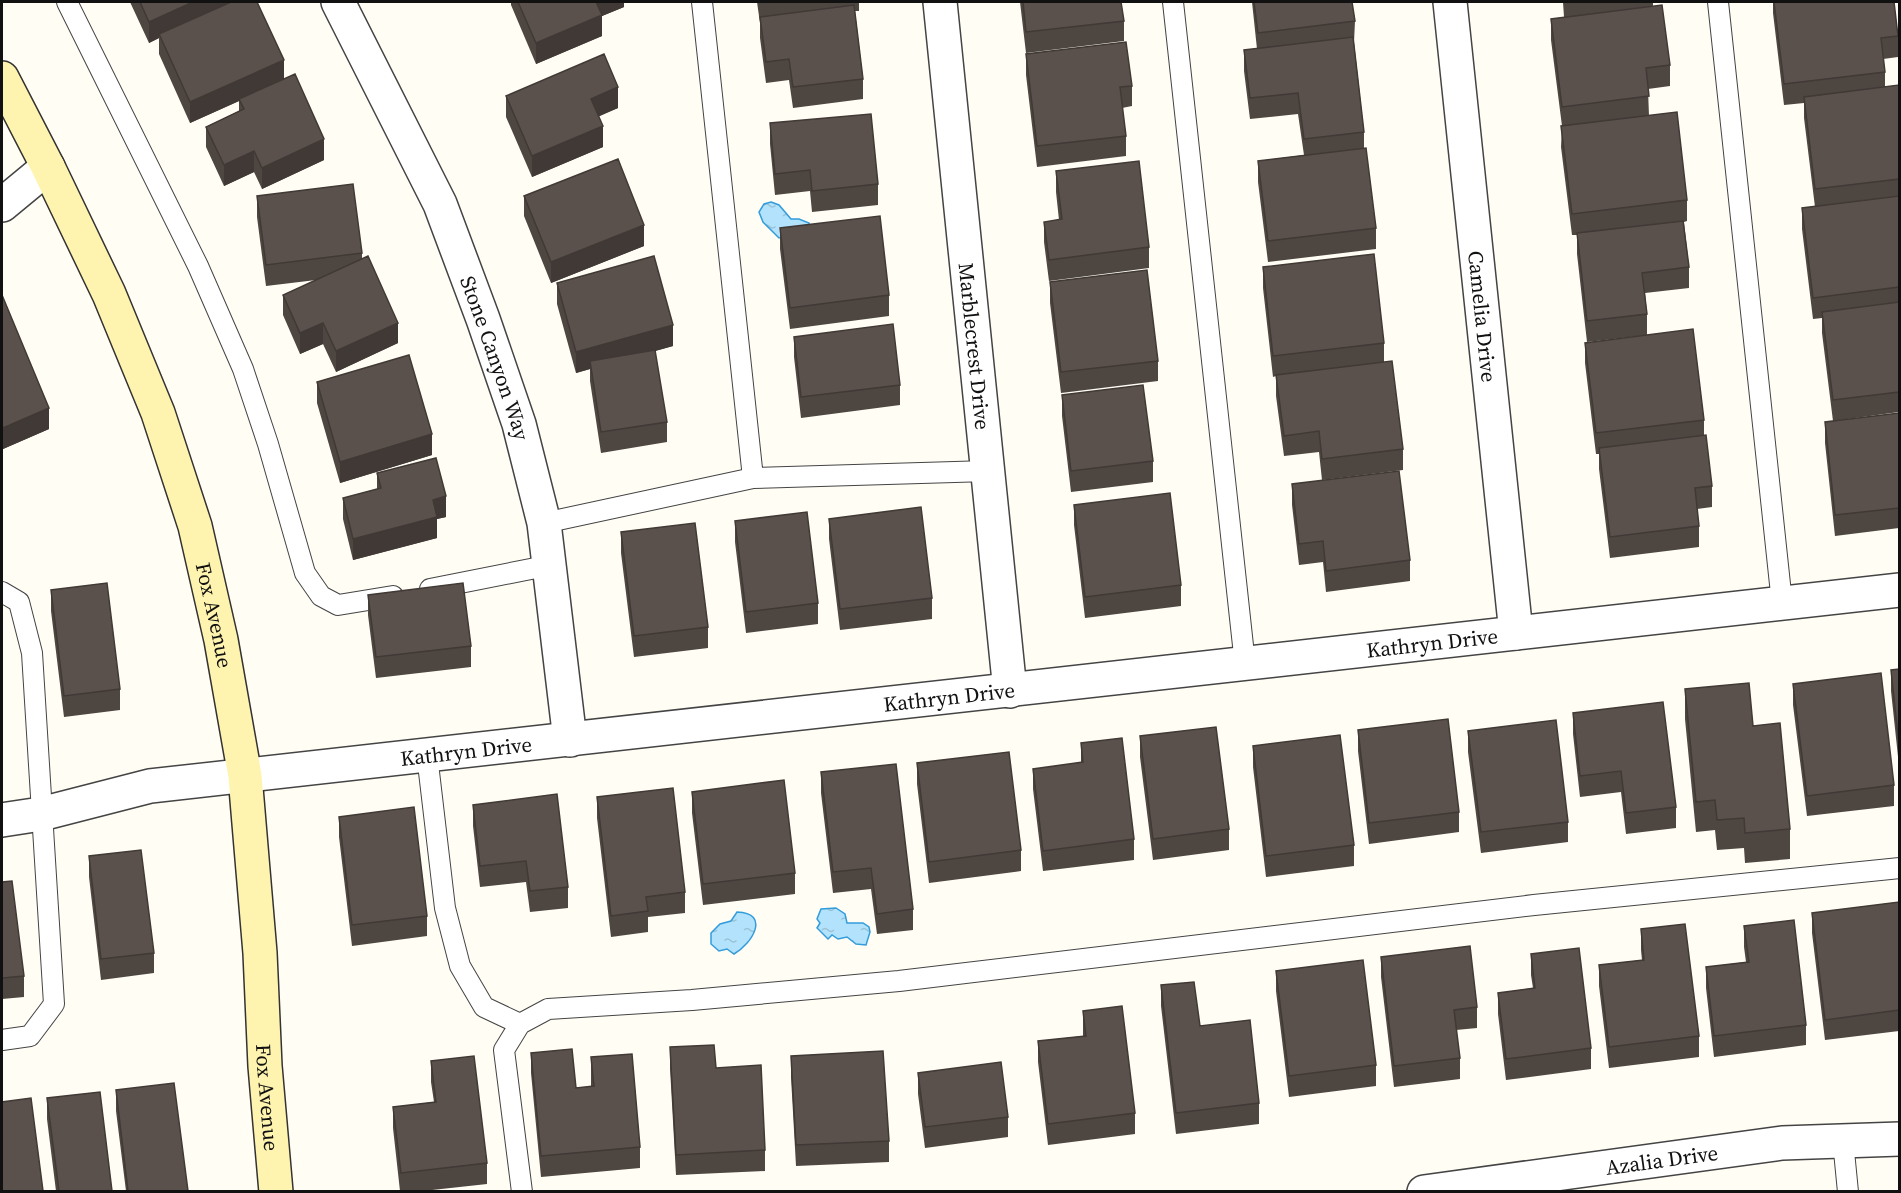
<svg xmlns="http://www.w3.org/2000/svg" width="1901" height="1193" font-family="'Source Serif 4',serif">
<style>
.water{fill:url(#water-ripples);stroke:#339cdb;stroke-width:1.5}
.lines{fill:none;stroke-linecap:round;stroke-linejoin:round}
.service-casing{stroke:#444;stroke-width:22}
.minor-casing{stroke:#444;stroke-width:36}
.secondary-casing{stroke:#333;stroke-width:36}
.service{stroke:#fff;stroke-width:20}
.minor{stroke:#fff;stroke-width:33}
.secondary{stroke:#fff4af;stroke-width:33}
.wall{fill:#4e4641}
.shaded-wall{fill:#403935}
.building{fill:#5b514c;stroke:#403935;stroke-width:1.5}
.labels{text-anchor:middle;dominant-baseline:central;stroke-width:6;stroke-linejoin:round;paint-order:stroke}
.street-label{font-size:21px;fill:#111;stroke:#fff}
</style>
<defs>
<pattern id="water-ripples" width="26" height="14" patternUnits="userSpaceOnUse" patternTransform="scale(1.5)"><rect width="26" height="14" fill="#b3e3fc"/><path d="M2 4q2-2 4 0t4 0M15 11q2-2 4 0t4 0" fill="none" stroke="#99c2d7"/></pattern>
</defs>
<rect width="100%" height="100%" fill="#fffdf4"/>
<path class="water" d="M 771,202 L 779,205 L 791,219 L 799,219 L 809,223 L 810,230 L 779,238 L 763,222 L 759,212 L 764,204 Z
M 836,908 L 845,914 L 847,923 L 863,923 L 869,927 L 870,932 L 866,945 L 856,944 L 847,937 L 838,939 L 832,935 L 828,939 L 817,928 L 820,923 L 817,919 L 821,909 Z
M 737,912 C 771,913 752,944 734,954 L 727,949 L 719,951 L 711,944 L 711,933 L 720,924 L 731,921 Z"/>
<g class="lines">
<defs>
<path id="service" d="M 67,2 L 198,266 L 243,369 L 268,444 L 305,573 L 321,596 L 338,605 L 393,596
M 702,2 L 753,478
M 1173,2 L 1245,664
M 1718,2 L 1782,603
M 544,523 L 753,478 L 988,471
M 430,589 L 551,565
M 2,592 L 19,602 L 32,653 L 54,1004 L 30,1036 L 2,1040
M 427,755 L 445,908 L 460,966 L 484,1007 L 520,1024
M 1843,1141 L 1848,1192
M 522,1192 L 504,1050 L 520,1024 L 548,1009 L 692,1000 L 899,981 L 1534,905 L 1900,868"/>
<g id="minor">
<path id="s1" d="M 338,2 L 440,204 L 483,319 L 519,424 L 544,523 L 570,740"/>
<path id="s2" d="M 940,2 L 1010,691"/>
<path id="s3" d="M 1450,2 L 1516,633"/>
<path d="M 2,205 L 48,167"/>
<path id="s4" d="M 2,820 L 41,814 L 150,786 L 1900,590"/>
<path id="s5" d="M 1424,1192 L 1782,1143 L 1900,1139"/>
</g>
<g id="secondary">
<path id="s6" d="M 2,78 L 48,167 L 109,294 L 158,413 L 195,526 L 221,640 L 245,776 L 260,953 L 265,1066 L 276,1192"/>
</g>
</defs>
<use href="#service" class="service-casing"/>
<use href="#minor" class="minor-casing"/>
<use href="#secondary" class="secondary-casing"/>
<use href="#service" class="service"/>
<use href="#minor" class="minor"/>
<use href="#secondary" class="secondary"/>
</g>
<path class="wall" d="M 130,2 L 257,2 L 284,79 L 324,160 L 262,189 L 254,172 L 224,186 L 206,147 L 206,127 L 239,111 L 239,101 L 190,123 L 159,54 L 159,38 L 149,43 Z
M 511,2 L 624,2 L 624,7 L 602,16 L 602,36 L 536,64 L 511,5 Z
M 757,2 L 859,2 L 859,11 L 855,11 L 863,79 L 863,99 L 793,108 L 789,80 L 766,83 L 760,38 L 760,23 Z
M 1020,2 L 1121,2 L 1124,21 L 1124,41 L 1026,53 Z
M 1252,2 L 1352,2 L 1355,21 L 1354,42 L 1364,132 L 1364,148 L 1376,228 L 1376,249 L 1268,262 L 1258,182 L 1258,161 L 1304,155 L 1298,114 L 1250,119 L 1244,71 L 1244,50 L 1257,49 Z
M 1563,2 L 1653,2 L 1653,7 L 1670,65 L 1670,86 L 1648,89 L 1649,116 L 1687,200 L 1687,221 L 1684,222 L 1689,267 L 1689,288 L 1645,293 L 1647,314 L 1647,335 L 1587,342 L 1577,254 L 1577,235 L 1572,235 L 1561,147 L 1562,126 L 1551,40 L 1551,19 L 1564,17 Z
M 1773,2 L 1894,2 L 1898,36 L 1898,57 L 1883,59 L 1885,72 L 1885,87 L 1899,85 L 1899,412 L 1833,421 L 1822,333 L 1822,318 L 1813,319 L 1802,229 L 1802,208 L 1815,207 L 1804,118 L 1804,103 L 1784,105 L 1773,13 Z
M 1026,54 L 1132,86 L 1132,106 L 1122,108 L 1126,136 L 1126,156 L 1037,167 L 1026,75 Z
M 506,96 L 618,108 L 598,116 L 603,147 L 532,177 L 506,117 Z
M 770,123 L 878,184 L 878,205 L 812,212 L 810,191 L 775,195 L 770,144 Z
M 1056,171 L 1149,247 L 1149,268 L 1049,281 L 1044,242 L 1044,222 L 1059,220 L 1056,192 Z
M 257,196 L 362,253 L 362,259 L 398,343 L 336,372 L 323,344 L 300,354 L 283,315 L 283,295 L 316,280 L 266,286 L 257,217 Z
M 524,196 L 644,246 L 551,283 L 524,216 Z
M 780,228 L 889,295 L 889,316 L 790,329 L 780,249 Z
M 1263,267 L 1384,343 L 1384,362 L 1403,449 L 1403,470 L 1322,480 L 1319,452 L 1284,456 L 1276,396 L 1276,376 L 1273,377 L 1263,288 Z
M 1050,282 L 1158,361 L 1158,381 L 1061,393 L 1050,303 Z
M 557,283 L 673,346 L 655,351 L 667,422 L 667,442 L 601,453 L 590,381 L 590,369 L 576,373 L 557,304 Z
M 2,295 L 49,429 L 3,449 L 2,445 Z
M 794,337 L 900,385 L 900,405 L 801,418 L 794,357 Z
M 1585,343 L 1704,420 L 1704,435 L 1712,486 L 1712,507 L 1697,509 L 1699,526 L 1699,547 L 1610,558 L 1599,469 L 1599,454 L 1596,454 L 1585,363 Z
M 317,382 L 432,455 L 340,483 L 317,403 Z
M 1062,395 L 1153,461 L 1153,482 L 1071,492 L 1062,416 Z
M 1899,413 L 1899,528 L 1835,536 L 1825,443 L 1825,422 Z
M 377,473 L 446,517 L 437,519 L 437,538 L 353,560 L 343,519 L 343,498 L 377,489 Z
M 1292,484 L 1410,560 L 1410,581 L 1326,592 L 1323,562 L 1299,565 L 1292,505 Z
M 1074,505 L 1181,585 L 1181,606 L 1085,618 L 1074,525 Z
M 829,519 L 932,598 L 932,619 L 840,630 L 829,539 Z
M 735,521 L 818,603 L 818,624 L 746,633 L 735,542 Z
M 621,532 L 708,627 L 708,648 L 634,657 L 621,553 Z
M 51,590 L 120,689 L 120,710 L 64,717 L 51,611 Z
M 368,595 L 471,646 L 471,667 L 376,678 L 368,615 Z
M 1899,669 L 1899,766 L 1891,691 L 1891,670 Z
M 1793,684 L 1894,785 L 1894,806 L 1807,816 L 1793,705 Z
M 1685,689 L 1753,726 L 1790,829 L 1790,859 L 1745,863 L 1744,848 L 1717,850 L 1715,830 L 1696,832 L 1685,719 Z
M 1573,713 L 1676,807 L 1676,828 L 1626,834 L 1621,792 L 1580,797 L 1573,734 Z
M 1358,730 L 1459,812 L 1459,832 L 1369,844 L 1358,751 Z
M 1468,731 L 1568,822 L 1568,842 L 1481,853 L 1468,752 Z
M 1140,736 L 1229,829 L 1229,850 L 1153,860 L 1140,757 Z
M 1081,743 L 1134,839 L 1134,860 L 1043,871 L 1033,789 L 1033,769 L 1081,763 Z
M 1253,746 L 1354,845 L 1354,866 L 1266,877 L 1253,767 Z
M 917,763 L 1021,850 L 1021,871 L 929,883 L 917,784 Z
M 821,772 L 913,909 L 913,930 L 877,934 L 871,889 L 833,893 L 821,793 Z
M 692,792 L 795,873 L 795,894 L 703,905 L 692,813 Z
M 597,797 L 685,892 L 685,913 L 648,917 L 648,932 L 611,937 L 597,818 Z
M 473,805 L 568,887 L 568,908 L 530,912 L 526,882 L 480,887 L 473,826 Z
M 339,817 L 427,916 L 427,936 L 352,946 L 339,837 Z
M 89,856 L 154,953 L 154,973 L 101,980 L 89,877 Z
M 2,882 L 24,976 L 24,997 L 2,999 Z
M 1899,902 L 1899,1031 L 1825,1040 L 1812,933 L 1812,913 Z
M 1744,926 L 1806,1025 L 1806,1045 L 1714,1057 L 1706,988 L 1706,967 L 1746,962 L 1744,947 Z
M 1641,929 L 1699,1036 L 1699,1057 L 1609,1068 L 1599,986 L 1599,965 L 1642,960 L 1641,950 Z
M 1531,954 L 1591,1048 L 1591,1069 L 1506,1080 L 1498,1014 L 1498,993 L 1533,988 L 1531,975 Z
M 1381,957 L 1477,1007 L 1477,1028 L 1456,1030 L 1460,1058 L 1460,1079 L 1394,1087 L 1381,977 Z
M 1276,971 L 1376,1065 L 1376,1086 L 1289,1097 L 1276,991 Z
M 1161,985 L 1200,1026 L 1259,1103 L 1259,1124 L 1176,1134 L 1161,1006 Z
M 1083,1011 L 1135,1113 L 1135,1134 L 1048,1145 L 1038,1062 L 1038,1041 L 1083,1036 Z
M 670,1047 L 716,1068 L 765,1150 L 765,1171 L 676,1175 L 670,1068 Z
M 531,1053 L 576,1088 L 591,1087 L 591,1057 L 640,1147 L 640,1168 L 541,1177 L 531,1073 Z
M 791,1056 L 889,1141 L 889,1162 L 796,1166 L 791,1077 Z
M 431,1061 L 487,1163 L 487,1184 L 423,1191 L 400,1191 L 393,1128 L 393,1107 L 434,1102 L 431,1082 Z
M 918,1073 L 1008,1117 L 1008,1137 L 925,1148 L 918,1094 Z
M 116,1090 L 188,1191 L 126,1191 L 116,1111 Z
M 47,1098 L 112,1191 L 56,1191 L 47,1119 Z"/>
<path class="shaded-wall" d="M 193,2 L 237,2 L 159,34 L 159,38 L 149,43 L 149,22 Z
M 595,2 L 624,2 L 624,7 L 602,16 L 602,36 L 536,64 L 536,43 Z
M 284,60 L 284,81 L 239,99 L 239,101 L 190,123 L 190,102 Z
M 618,87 L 618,108 L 591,120 L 591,99 Z
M 603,126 L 603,147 L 532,177 L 532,156 Z
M 324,139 L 324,160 L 262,189 L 262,168 Z
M 254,151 L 254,172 L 224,186 L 224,165 Z
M 644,225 L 644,246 L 551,283 L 551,262 Z
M 323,323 L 323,344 L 300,354 L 300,333 Z
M 398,323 L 398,343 L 336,372 L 336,351 Z
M 673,325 L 673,346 L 591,369 L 590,361 L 590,369 L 576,373 L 576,352 Z
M 49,408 L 49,429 L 3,449 L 3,428 Z
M 432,434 L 432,455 L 340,483 L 340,462 Z
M 446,496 L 446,517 L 437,519 L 437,538 L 353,560 L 353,539 L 433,500 Z"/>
<path class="building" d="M 140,2 L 193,2 L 149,22 Z
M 231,2 L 257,2 L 284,60 L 190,102 L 159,34 Z
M 518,2 L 596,2 L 602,15 L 536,43 Z
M 1023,2 L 1121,2 L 1124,21 L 1026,32 Z
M 1254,2 L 1352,2 L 1355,21 L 1258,33 Z
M 1774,2 L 1894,2 L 1898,36 L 1881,38 L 1885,72 L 1784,84 Z
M 854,5 L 863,79 L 793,87 L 789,59 L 766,62 L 760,17 Z
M 1662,5 L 1670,65 L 1646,68 L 1649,96 L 1562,107 L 1551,19 Z
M 1353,37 L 1364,132 L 1304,139 L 1298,93 L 1250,98 L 1244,50 Z
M 1126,42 L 1132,86 L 1120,87 L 1126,136 L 1037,146 L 1026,54 Z
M 604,54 L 618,87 L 591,99 L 603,126 L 532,156 L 506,96 Z
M 295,74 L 324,139 L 262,168 L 254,151 L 224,165 L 206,127 L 244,109 L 239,99 Z
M 1899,85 L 1899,179 L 1815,189 L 1804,97 Z
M 1677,112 L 1687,200 L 1572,214 L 1561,126 Z
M 871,114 L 878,184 L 812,191 L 810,170 L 775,174 L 770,123 Z
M 1366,148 L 1376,228 L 1268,241 L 1258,161 Z
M 618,159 L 644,225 L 551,262 L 524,196 Z
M 1139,161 L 1149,247 L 1049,260 L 1044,222 L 1062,219 L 1056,171 Z
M 353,184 L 362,253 L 266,265 L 257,196 Z
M 1899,196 L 1899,287 L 1813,298 L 1802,208 Z
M 880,216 L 889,295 L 790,308 L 780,228 Z
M 1683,221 L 1689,267 L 1642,273 L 1647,314 L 1587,321 L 1577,233 Z
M 1374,254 L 1384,343 L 1273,356 L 1263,267 Z
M 368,256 L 398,323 L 336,351 L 323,323 L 300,333 L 283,295 Z
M 654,256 L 673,325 L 576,352 L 557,283 Z
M 1147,270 L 1158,361 L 1061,372 L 1050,282 Z
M 2,295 L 49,408 L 3,428 L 2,424 Z
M 1899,302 L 1899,392 L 1833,400 L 1822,312 Z
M 893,324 L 900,385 L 801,397 L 794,337 Z
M 1693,329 L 1704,420 L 1596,433 L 1585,343 Z
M 655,350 L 667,422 L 601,432 L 590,361 Z
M 409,355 L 432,434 L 340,462 L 317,382 Z
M 1392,361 L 1403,449 L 1322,459 L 1319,431 L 1284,436 L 1276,375 Z
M 1143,385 L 1153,461 L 1071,471 L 1062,395 Z
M 1899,413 L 1899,508 L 1835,515 L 1825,422 Z
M 1706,435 L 1712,486 L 1695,488 L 1699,526 L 1610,537 L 1599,448 Z
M 436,458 L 446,496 L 433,500 L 437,517 L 353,539 L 343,498 L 381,488 L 377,473 Z
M 1399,471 L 1410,560 L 1326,571 L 1323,541 L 1299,544 L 1292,484 Z
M 1170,493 L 1181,585 L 1085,597 L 1074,505 Z
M 921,507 L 932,598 L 840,609 L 829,519 Z
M 807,512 L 818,603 L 746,612 L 735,521 Z
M 695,523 L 708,627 L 634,636 L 621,532 Z
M 107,583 L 120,689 L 64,696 L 51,590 Z
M 463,583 L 471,646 L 376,657 L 368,595 Z
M 1899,669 L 1899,745 L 1891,670 Z
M 1881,673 L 1894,785 L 1807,796 L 1793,684 Z
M 1749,683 L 1753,726 L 1780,723 L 1790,829 L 1745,833 L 1744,818 L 1717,820 L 1715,800 L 1696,802 L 1685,689 Z
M 1663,702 L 1676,807 L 1626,813 L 1621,771 L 1580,776 L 1573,713 Z
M 1448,719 L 1459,812 L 1369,823 L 1358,730 Z
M 1556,720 L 1568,822 L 1481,832 L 1468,731 Z
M 1216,727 L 1229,829 L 1153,839 L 1140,736 Z
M 1340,735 L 1354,845 L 1266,856 L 1253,746 Z
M 1122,738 L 1134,839 L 1043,851 L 1033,769 L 1083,762 L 1081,743 Z
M 1009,752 L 1021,850 L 929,862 L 917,763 Z
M 896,764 L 913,909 L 877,914 L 871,868 L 833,872 L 821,772 Z
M 784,780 L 795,873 L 703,884 L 692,792 Z
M 673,788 L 685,892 L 646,897 L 648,911 L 611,916 L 597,797 Z
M 557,794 L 568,887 L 530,891 L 526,861 L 480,866 L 473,805 Z
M 414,807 L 427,916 L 352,925 L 339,817 Z
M 141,850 L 154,953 L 101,959 L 89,856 Z
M 12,881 L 24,976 L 2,978 L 2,882 Z
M 1899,902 L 1899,1010 L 1825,1020 L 1812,913 Z
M 1794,920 L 1806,1025 L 1714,1036 L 1706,967 L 1749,962 L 1744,926 Z
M 1685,924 L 1699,1036 L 1609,1047 L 1599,965 L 1644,960 L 1641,929 Z
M 1470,946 L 1477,1007 L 1454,1010 L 1460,1058 L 1394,1066 L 1381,957 Z
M 1579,948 L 1591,1048 L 1506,1059 L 1498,993 L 1535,988 L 1531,954 Z
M 1363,960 L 1376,1065 L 1289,1076 L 1276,971 Z
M 1194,982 L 1200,1026 L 1250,1020 L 1259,1103 L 1176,1113 L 1161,985 Z
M 1122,1006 L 1135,1113 L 1048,1124 L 1038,1041 L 1086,1036 L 1083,1011 Z
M 714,1045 L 716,1068 L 761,1065 L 765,1150 L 676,1155 L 670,1047 Z
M 572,1049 L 576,1088 L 594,1086 L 591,1057 L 632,1054 L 640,1147 L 541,1156 L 531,1053 Z
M 883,1051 L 889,1141 L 796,1145 L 791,1056 Z
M 474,1056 L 487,1163 L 401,1173 L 393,1107 L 436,1102 L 431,1061 Z
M 1001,1062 L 1008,1117 L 925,1127 L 918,1073 Z
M 174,1083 L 188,1191 L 128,1191 L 116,1090 Z
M 100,1092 L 112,1191 L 59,1191 L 47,1098 Z
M 31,1098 L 43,1191 L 2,1191 L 2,1102 Z"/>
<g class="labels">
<g class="street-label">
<text stroke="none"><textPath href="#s3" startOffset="316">Camelia Drive</textPath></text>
<text stroke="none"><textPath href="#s2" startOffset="346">Marblecrest Drive</textPath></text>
<text stroke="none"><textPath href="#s1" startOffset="390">Stone Canyon Way</textPath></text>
<text stroke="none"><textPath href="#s6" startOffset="580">Fox Avenue</textPath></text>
<text stroke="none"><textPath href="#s4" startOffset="1442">Kathryn Drive</textPath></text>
<text stroke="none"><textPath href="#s4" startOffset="956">Kathryn Drive</textPath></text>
<text stroke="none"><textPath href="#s4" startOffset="470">Kathryn Drive</textPath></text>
<text stroke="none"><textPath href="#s6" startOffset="1066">Fox Avenue</textPath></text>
<text stroke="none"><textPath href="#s5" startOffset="240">Azalia Drive</textPath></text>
</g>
</g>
<rect width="1901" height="1193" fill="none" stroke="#111111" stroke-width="6"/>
</svg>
